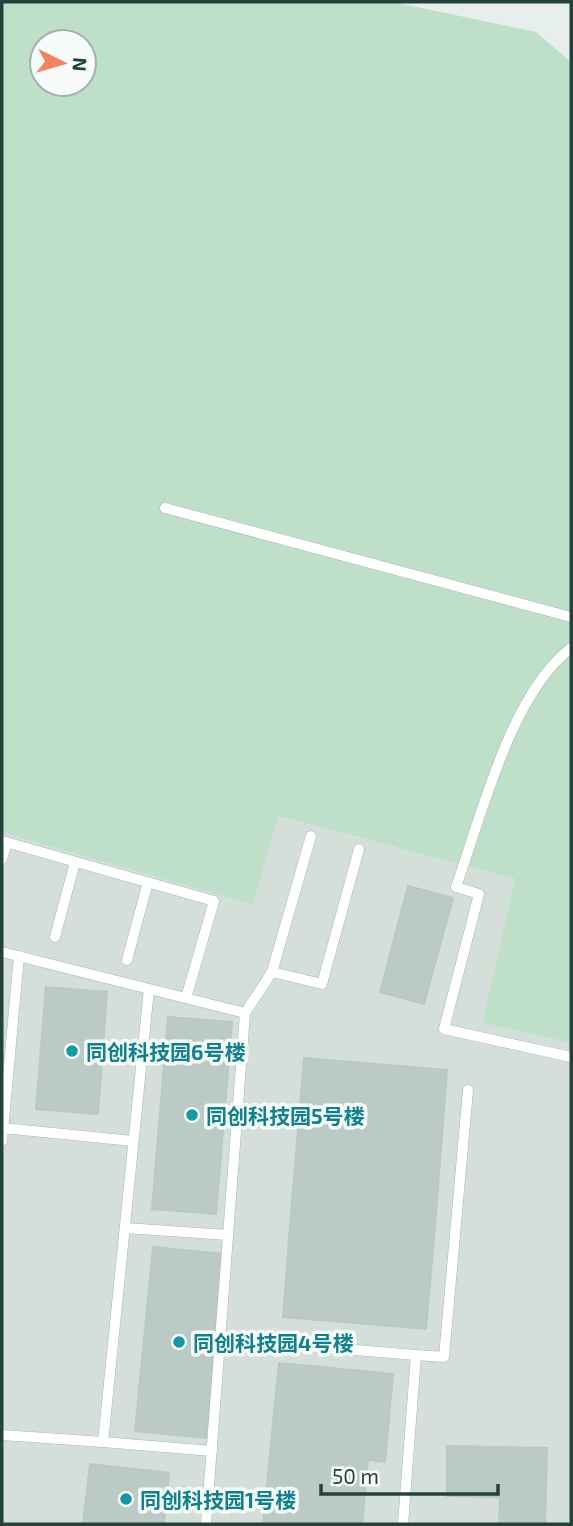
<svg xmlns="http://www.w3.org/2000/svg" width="573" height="1526" font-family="'Exo 2','Noto Sans SC',sans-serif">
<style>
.built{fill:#d4dfda}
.green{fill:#bfe0c8;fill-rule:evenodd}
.building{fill:#bbcac4;stroke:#b8c9c2;stroke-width:2}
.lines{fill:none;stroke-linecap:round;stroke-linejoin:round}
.service-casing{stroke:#a8b8b2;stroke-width:11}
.service{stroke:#fff;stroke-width:10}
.culture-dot{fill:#0f9aa8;stroke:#f7fbf9;stroke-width:2.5}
.labels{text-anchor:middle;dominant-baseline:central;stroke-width:7;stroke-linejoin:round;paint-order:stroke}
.culture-label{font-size:21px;font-weight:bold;fill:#0d838f;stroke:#f7fbf9;text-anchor:start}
</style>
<rect width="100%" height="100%" fill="#e6efeb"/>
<path class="built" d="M 277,816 L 515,879 L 482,1023 L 571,1043 L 571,1524 L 2,1524 L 2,833 L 253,905 Z"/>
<path class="green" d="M 2,2 L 393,2 L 536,32 L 571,62 L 571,1043 L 482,1023 L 515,879 L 278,816 L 253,905 L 2,833 ZM 42,42 L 84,42 L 84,84 L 42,84 Z"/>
<path class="building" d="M 408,886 L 453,898 L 424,1004 L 380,992 Z
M 46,987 L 107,992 L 98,1114 L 36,1109 Z
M 168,1017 L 232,1022 L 216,1214 L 152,1209 Z
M 304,1058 L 447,1070 L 435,1226 L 291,1214 Z
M 291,1214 L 435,1226 L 426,1329 L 283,1317 Z
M 153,1247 L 223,1254 L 206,1438 L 135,1431 Z
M 279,1363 L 393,1374 L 385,1462 L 368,1460 L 362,1524 L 263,1524 Z
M 447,1446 L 547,1448 L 545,1524 L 499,1524 L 500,1497 L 447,1496 Z
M 90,1464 L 169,1473 L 164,1524 L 83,1524 Z"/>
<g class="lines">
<defs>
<path id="service" d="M 165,508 L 571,617
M 571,648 C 511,693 481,817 456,887 L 479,894 L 444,1029 L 571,1057
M 2,841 L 214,901 L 186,998
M 2,859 L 7,842
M 55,937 L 75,862
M 2,952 L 245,1013 L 206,1524
M 127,960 L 148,882
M 272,972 L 311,836
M 245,1013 L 272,972 L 322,984 L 359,849
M 3,1128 L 133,1141
M 2,1141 L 19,956
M 125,1228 L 228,1235
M 283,1344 L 416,1355
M 2,1435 L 103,1442 L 149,989
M 103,1442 L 212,1451
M 403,1524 L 416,1355 L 444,1357 L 468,1090"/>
</defs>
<use href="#service" class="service-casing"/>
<use href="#service" class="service"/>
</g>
<g class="culture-dot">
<circle cx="72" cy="1051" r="7"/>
<circle cx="192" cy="1115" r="7"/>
<circle cx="179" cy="1342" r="7"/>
<circle cx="126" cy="1499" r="7"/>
</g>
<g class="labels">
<g class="culture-label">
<text x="86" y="1051">同创科技园6号楼</text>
<text x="206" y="1115">同创科技园5号楼</text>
<text x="193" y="1342">同创科技园4号楼</text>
<text x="140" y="1499">同创科技园1号楼</text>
</g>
</g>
<rect width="573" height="1526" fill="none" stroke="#24423a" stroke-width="7"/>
<g transform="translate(63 63) rotate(95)"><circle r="33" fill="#f7fbf9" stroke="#a3b1ad" stroke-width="2"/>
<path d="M0-5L12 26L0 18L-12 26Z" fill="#f4845f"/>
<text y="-10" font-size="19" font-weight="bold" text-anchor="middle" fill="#24423a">N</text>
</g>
<path d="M321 1484v10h177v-10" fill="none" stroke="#24423a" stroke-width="3.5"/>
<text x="332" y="1484" font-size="21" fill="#24423a" stroke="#f7fbf9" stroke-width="5" paint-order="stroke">50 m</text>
</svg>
